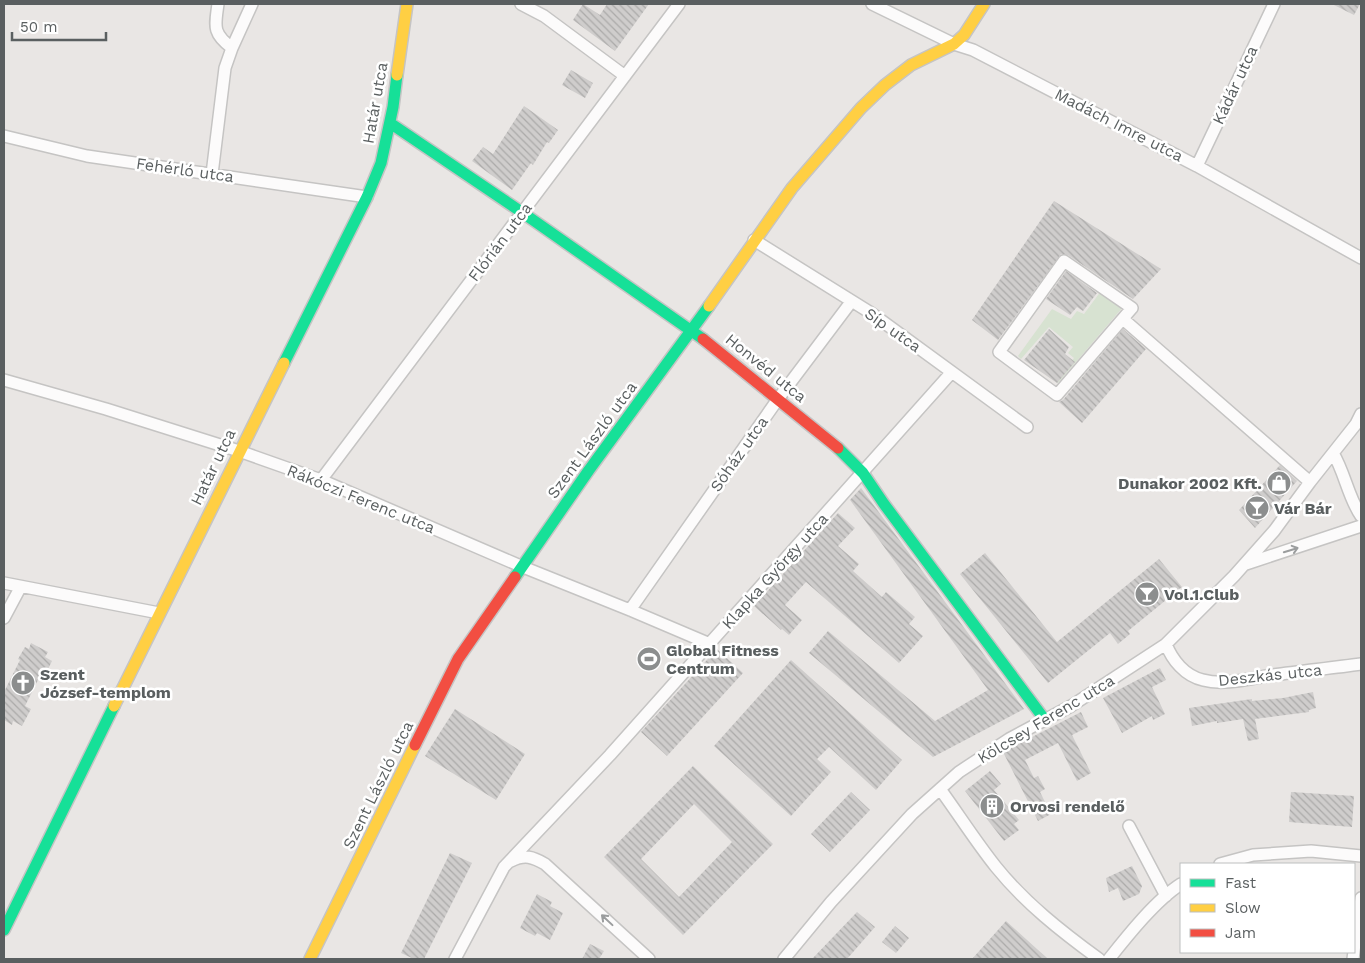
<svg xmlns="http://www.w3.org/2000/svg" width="1365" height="963" font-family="'Work Sans',sans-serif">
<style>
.park{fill:#d7e2d1}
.building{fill:url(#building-back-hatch);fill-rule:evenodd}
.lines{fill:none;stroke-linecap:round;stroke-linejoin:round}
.street-casing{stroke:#c5c4c3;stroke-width:14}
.fast-casing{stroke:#c5c4c4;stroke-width:14}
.slow-casing{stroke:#c5c4c4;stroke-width:14}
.jam-casing{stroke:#c5c4c4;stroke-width:14}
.street{stroke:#fcfbfb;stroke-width:11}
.fast{stroke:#16e098;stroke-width:11}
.slow{stroke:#ffcf43;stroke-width:11}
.jam{stroke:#f24e42;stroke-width:11}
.oneway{stroke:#9b9d9e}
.labels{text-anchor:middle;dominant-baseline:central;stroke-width:5;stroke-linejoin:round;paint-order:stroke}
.street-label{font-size:16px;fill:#5a5f60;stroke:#fff}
.poi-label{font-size:16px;font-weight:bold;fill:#5a5f60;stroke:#fff;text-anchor:start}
</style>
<defs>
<pattern id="building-back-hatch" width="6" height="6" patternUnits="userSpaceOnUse" patternTransform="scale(1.25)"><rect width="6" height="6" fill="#cfcdcc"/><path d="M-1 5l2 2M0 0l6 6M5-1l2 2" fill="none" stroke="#abaaa9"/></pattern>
</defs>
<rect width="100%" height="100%" fill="#e9e6e4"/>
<path class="park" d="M 1101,291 L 1123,307 L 1058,383 L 1055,381 L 1074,358 L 1068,353 L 1073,347 L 1049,327 L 1021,359 L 1018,356 L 1052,309 L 1071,319 L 1077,311 L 1084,314 Z"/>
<path class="building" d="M 583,4 L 600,15 L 607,4 L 649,4 L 615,51 L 573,20 Z
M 1332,4 L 1360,4 L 1354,15 Z
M 571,70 L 593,83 L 585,98 L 562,85 Z
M 524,106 L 558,130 L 549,143 L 547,142 L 533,165 L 531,163 L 512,190 L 472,161 L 483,147 L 493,154 Z
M 1054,201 L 1161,269 L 1133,299 L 1068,255 L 1061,254 L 998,340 L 972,320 Z
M 1066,271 L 1097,293 L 1083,311 L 1077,307 L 1070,315 L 1046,299 Z
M 1049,329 L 1069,347 L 1065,354 L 1075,362 L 1057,383 L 1024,360 Z
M 1123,329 L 1146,349 L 1082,423 L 1059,402 L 1063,400 Z
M 1280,465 L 1297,481 L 1255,528 L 1239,510 Z
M 861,488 L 1024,709 L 933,757 L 809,653 L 828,631 L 935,721 L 988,690 L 850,500 Z
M 838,513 L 855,528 L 838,546 L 859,564 L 853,571 L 882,597 L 886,592 L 915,617 L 909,624 L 923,636 L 899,663 L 806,582 L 785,605 L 802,620 L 789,635 L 782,629 L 781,630 L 754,606 Z
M 985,553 L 1057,642 L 1159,559 L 1182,587 L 1128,631 L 1130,634 L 1118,644 L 1110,633 L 1048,683 L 960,574 Z
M 31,643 L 48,652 L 45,657 L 52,661 L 46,673 L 42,672 L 25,706 L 31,709 L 22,726 L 13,721 L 12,725 L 4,720 L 4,692 L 20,660 L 18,659 L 25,647 L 29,649 Z
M 717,649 L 743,673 L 667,756 L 641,732 Z
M 791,660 L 902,760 L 876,790 L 829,747 L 817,759 L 831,772 L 791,816 L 714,746 Z
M 1160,668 L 1166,680 L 1152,687 L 1165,714 L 1153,720 L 1152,716 L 1122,733 L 1103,698 Z
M 1313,692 L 1316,708 L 1309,710 L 1309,712 L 1255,719 L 1259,739 L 1248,741 L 1243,719 L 1217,723 L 1217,721 L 1192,726 L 1189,708 L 1252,699 L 1252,701 L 1283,698 Z
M 455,709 L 525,754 L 496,800 L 425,756 Z
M 1081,712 L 1088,727 L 1072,735 L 1091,773 L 1077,781 L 1058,743 L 1025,760 L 1034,778 L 1038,776 L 1045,789 L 1040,792 L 1051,814 L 1038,821 L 1003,752 Z
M 693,766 L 773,844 L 683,935 L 604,857 ZM 694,804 L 732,842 L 679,897 L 641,859 Z
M 990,771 L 1001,784 L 994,790 L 1019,820 L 1014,824 L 1019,830 L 1004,841 L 965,791 Z
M 851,792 L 870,810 L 830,852 L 811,834 Z
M 1291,792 L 1354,796 L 1352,827 L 1289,822 Z
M 450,853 L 472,863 L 424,959 L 414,959 L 401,953 Z
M 1132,866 L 1142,886 L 1139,894 L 1123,901 L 1118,888 L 1109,892 L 1106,878 Z
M 537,894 L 552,902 L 550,906 L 563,913 L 550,940 L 537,933 L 535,936 L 520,928 Z
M 857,912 L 875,927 L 847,959 L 812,959 Z
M 1006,921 L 1048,959 L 972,959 Z
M 895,926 L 909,938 L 896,953 L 882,942 Z
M 590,944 L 604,951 L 599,959 L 582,959 Z"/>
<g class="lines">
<defs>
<path id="street" d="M 218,4 C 215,26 212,33 232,48
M 521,4 L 544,16 L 625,76
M 872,4 L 954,44 L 973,50 L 1197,166 L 1361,258
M 4,136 L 87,156 L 367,197
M 1197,166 L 1274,4
M 212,174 L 225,68 L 232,48 L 252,4
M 754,240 L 871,313 L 1027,427
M 1064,261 L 1132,308 L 1057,395 L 999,352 Z
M 1123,319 L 1310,482
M 4,380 L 106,409 L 239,451 L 321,480 L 523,567 L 630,610 L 710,644
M 1333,453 C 1345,473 1348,497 1361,516
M 321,480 L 679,4
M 1246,564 L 1361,526
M 4,583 L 159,613
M 630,610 L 778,399 L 851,302
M 4,618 L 20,588
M 1166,644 C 1172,660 1185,676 1203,680 C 1225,686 1251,678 1273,675 C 1302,671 1332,668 1361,664
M 940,789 C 959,815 976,842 996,867 C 1025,903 1062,932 1099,959
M 1129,826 L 1166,896
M 511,861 C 525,854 533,857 545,864 L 649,959
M 1220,864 L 1253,855 L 1311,851 L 1361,856
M 455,959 L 504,867 L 610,755 L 951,373
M 784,959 L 831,902 L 912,814 L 959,772 L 1009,739 L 1071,706 L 1166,644 L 1234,576 L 1274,531 L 1310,482 L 1356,424 L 1361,414
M 1109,959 C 1128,935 1156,900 1181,884
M 1353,959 L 1361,898"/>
<path id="fast" d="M 390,123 L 523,213 L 703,339
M 284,363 L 367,197 L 381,163 L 393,107 L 397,75
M 838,448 L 863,473 L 884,504 L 1045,720
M 515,577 L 589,470 L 709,306
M 4,930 L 114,706"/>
<path id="slow" d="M 397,75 L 407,4
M 709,306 L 792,188 L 861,108 L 885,85 L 911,65 L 954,44 L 964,35 L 984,4
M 114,706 L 284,363
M 310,959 L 415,745"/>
<path id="jam" d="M 703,339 L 838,448
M 415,745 L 458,659 L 515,577"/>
</defs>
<use href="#street" class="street-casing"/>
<use href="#fast" class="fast-casing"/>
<use href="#slow" class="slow-casing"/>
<use href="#jam" class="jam-casing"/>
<use href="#street" class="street"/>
<use href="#fast" class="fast"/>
<use href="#slow" class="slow"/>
<use href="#jam" class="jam"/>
</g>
<defs><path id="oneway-shaft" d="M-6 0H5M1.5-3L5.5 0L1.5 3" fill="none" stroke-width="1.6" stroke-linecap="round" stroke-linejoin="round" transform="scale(1.25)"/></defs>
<g class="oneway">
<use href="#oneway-shaft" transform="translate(1291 550) rotate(-17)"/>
<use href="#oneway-shaft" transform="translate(607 920) rotate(-137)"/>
</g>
<defs>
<symbol id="shop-disc" viewBox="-11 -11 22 22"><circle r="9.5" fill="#8c8e8e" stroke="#fff"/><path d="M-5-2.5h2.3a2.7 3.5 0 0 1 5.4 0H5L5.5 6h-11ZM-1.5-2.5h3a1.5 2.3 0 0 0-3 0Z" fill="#fff"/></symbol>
<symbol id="bar-disc" viewBox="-11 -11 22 22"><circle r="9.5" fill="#8c8e8e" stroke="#fff"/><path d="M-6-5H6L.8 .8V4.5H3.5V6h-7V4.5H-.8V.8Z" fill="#fff"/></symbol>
<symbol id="stadium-disc" viewBox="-11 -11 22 22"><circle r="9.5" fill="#8c8e8e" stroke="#fff"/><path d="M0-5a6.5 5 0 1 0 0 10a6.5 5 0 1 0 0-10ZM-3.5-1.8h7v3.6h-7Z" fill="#fff"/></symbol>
<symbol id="church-disc" viewBox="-11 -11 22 22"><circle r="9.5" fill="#8c8e8e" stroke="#fff"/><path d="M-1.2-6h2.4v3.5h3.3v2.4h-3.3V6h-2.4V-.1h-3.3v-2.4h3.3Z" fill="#fff"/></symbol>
<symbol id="building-disc" viewBox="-11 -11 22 22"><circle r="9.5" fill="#8c8e8e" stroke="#fff"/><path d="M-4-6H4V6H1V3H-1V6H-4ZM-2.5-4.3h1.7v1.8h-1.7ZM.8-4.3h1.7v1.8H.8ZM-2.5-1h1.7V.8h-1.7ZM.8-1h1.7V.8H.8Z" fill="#fff"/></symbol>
</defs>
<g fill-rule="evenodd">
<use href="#shop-disc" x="1265" y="469" width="28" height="28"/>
<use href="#bar-disc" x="1243" y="494" width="28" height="28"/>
<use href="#bar-disc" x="1133" y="580" width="28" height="28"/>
<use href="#stadium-disc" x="635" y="645" width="28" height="28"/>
<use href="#church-disc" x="9" y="669" width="28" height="28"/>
<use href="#building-disc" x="978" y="792" width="28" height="28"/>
</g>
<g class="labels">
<g class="street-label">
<text transform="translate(1235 85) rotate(-65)">Kádár utca</text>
<text transform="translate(375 103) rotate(-80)">Határ utca</text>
<text transform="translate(1119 125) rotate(27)">Madách Imre utca</text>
<text transform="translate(185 170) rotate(8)">Fehérló utca</text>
<text transform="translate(500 242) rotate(-53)">Flórián utca</text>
<text transform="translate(893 330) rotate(35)">Síp utca</text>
<text transform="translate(766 368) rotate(39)">Honvéd utca</text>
<text transform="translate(592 440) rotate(-54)">Szent László utca</text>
<text transform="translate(739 454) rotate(-55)">Sóház utca</text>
<text transform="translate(213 467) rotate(-64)">Határ utca</text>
<text transform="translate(361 499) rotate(22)">Rákóczi Ferenc utca</text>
<text transform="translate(775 571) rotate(-48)">Klapka György utca</text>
<text transform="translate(1270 675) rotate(-6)">Deszkás utca</text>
<text transform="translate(1046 719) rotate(-31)">Kölcsey Ferenc utca</text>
<text transform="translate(378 785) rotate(-64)">Szent László utca</text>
</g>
<g class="poi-label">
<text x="1262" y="483" text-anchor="end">Dunakor 2002 Kft.</text>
<text x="1274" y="508">Vár Bár</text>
<text x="1164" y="594">Vol.1.Club</text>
<text x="666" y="650">Global Fitness<tspan x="666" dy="18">Centrum</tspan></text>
<text x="40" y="674">Szent<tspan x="40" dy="18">József-templom</tspan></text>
<text x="1010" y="806">Orvosi rendelő</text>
</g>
</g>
<rect width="1365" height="963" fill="none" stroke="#5a5f60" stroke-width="10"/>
<rect x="1180" y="863" width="175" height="90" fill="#ffffff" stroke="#bdbfbf"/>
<rect x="1190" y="879" width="25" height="8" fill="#16e098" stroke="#bdbfbf"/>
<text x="1225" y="888" font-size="15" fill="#5a5f60">Fast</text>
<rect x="1190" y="904" width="25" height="8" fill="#ffcf43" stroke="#bdbfbf"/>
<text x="1225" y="913" font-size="15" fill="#5a5f60">Slow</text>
<rect x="1190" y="929" width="25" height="8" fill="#f24e42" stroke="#bdbfbf"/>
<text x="1225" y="938" font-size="15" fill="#5a5f60">Jam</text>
<path d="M12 32v8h94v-8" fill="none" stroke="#5a5f60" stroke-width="2.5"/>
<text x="20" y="32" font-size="15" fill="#5a5f60" stroke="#ffffff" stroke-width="4" paint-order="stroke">50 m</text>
</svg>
